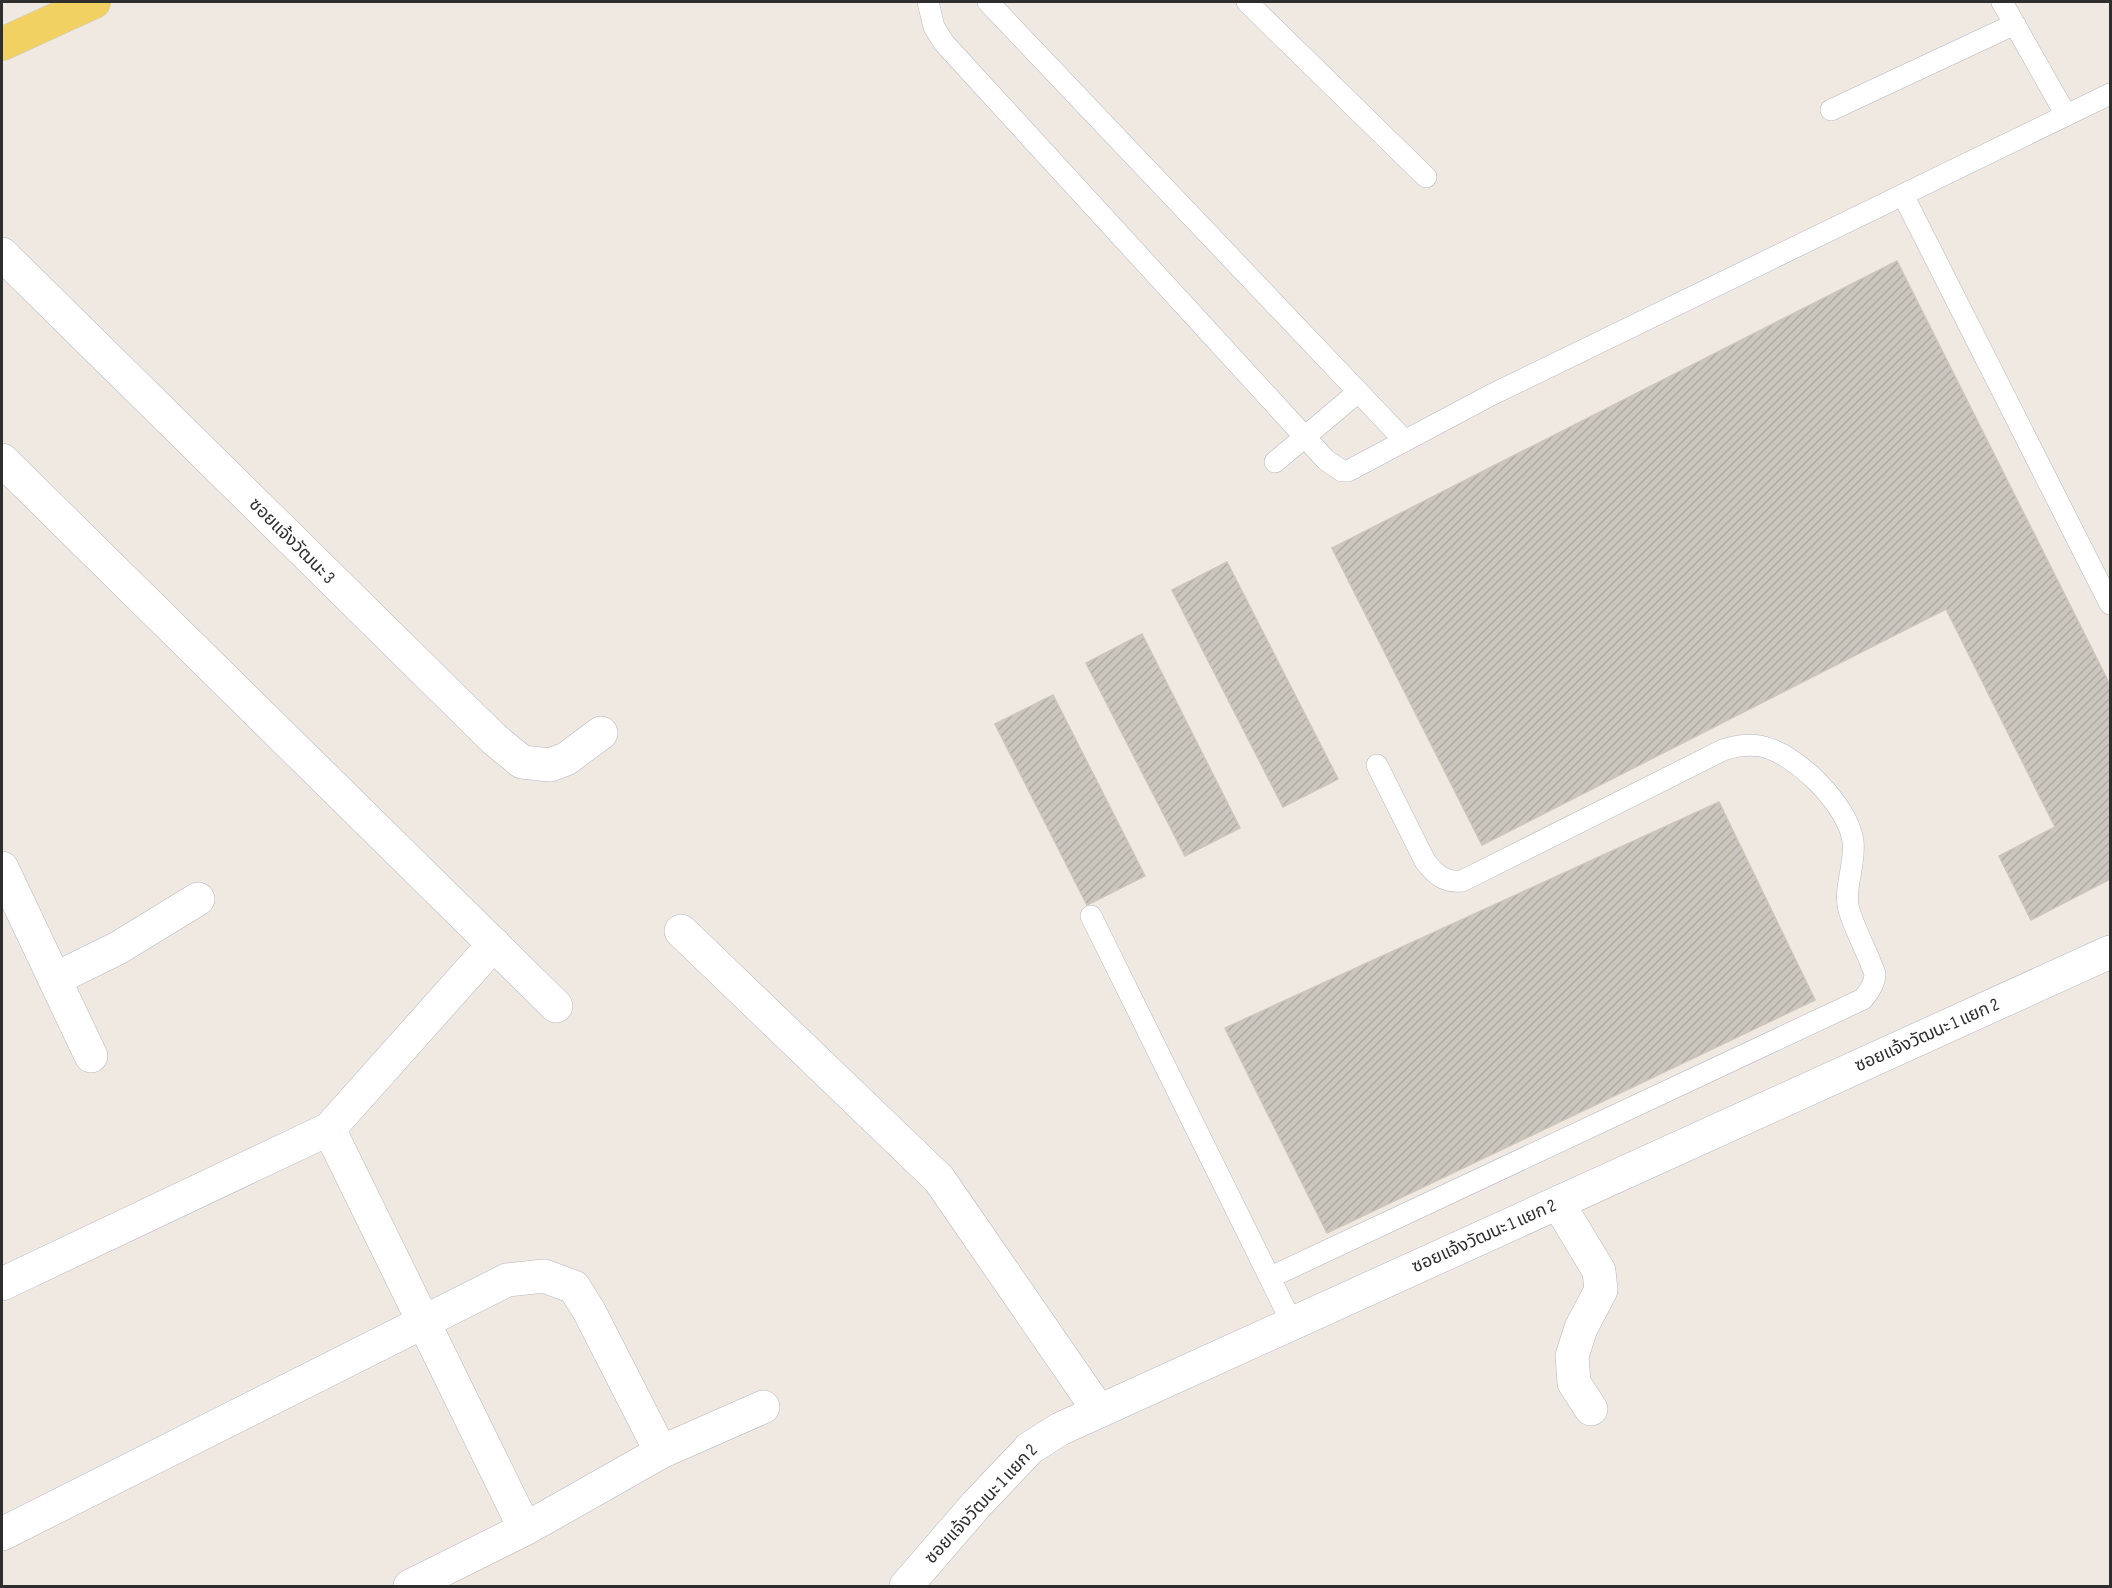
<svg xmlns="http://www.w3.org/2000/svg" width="2112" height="1588" font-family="'Sofia Sans Condensed','Noto Sans Thai',sans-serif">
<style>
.building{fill:url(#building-hatch);stroke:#cbc5ba;stroke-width:1.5}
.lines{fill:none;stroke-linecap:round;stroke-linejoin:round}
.service-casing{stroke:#b4b7c1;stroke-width:22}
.minor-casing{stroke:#b4b7c1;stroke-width:34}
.primary-casing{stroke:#c9c9c9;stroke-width:34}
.service{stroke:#fff;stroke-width:21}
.minor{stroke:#fff;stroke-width:33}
.primary{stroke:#f2d163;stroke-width:33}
.labels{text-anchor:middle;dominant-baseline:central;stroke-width:4.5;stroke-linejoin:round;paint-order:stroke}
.street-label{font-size:18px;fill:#2e2e2e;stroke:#fff}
</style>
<defs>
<pattern id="building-hatch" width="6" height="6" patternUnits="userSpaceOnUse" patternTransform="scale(1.5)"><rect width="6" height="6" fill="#cbc7bf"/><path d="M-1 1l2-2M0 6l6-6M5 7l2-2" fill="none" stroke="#afaba4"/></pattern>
</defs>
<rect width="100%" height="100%" fill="#efe9e1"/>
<path class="building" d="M 1897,261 L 2110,685 L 2110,879 L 2031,920 L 1999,856 L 2055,827 L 1946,609 L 1482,845 L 1332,548 Z
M 1227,562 L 1338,779 L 1283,807 L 1172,590 Z
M 1142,634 L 1240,828 L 1185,856 L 1086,663 Z
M 1053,695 L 1145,876 L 1087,905 L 995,724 Z
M 1719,802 L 1815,1000 L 1327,1233 L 1225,1028 Z"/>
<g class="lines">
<defs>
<path id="service" d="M 928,2 L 934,27 L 944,43 L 1326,460 L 1342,471 L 1348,471 L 1491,395 L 2110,94
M 988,2 L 1405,441
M 1247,2 L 1426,177
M 2002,2 L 2066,115
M 1831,110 L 2015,24
M 1903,195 L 2110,604
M 1275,462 L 1358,392
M 1091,916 L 1292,1323
M 1271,1277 L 1863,999 C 1869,992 1875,983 1875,974 C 1874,970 1871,965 1870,961 C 1863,944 1854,927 1849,910 C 1843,890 1856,863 1853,841 C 1848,805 1795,752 1760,746 C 1747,744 1735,746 1723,750 L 1462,881 C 1444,883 1435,874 1425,861 L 1377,765"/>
<path id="minor" d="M 2,254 L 494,739 L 522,762 L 550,765 L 566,759 L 601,733
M 2,460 L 556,1006
M 2,868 L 91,1056
M 681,931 L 939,1179 L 1099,1411
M 55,979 L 118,948 L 198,899
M 329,1129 L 525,1529
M 1558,1203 L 1599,1271 L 1601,1290 L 1581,1328 L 1572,1356 L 1574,1383 L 1591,1409
M 2,1284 L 329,1129 L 494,944
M 2,1534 L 507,1280 L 544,1276 L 574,1287 L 589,1311 L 661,1452
M 410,1586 L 525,1529 L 661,1452 L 763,1407
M 906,1586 L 976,1505 L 1030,1448 L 1060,1429 L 2110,952"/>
<path id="primary" d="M 2,44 L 94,2"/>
</defs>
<use href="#service" class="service-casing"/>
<use href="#minor" class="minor-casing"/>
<use href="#primary" class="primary-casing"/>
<use href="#service" class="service"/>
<use href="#minor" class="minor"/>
<use href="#primary" class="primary"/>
</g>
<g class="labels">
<g class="street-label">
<text transform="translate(292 541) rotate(45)">ซอยแจ้งวัฒนะ 3</text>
<text transform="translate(1927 1035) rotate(-24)">ซอยแจ้งวัฒนะ 1 แยก 2</text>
<text transform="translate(1484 1236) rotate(-24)">ซอยแจ้งวัฒนะ 1 แยก 2</text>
<text transform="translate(981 1504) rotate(-47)">ซอยแจ้งวัฒนะ 1 แยก 2</text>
</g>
</g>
<rect width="2112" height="1588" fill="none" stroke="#2e2e2e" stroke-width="6"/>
</svg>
